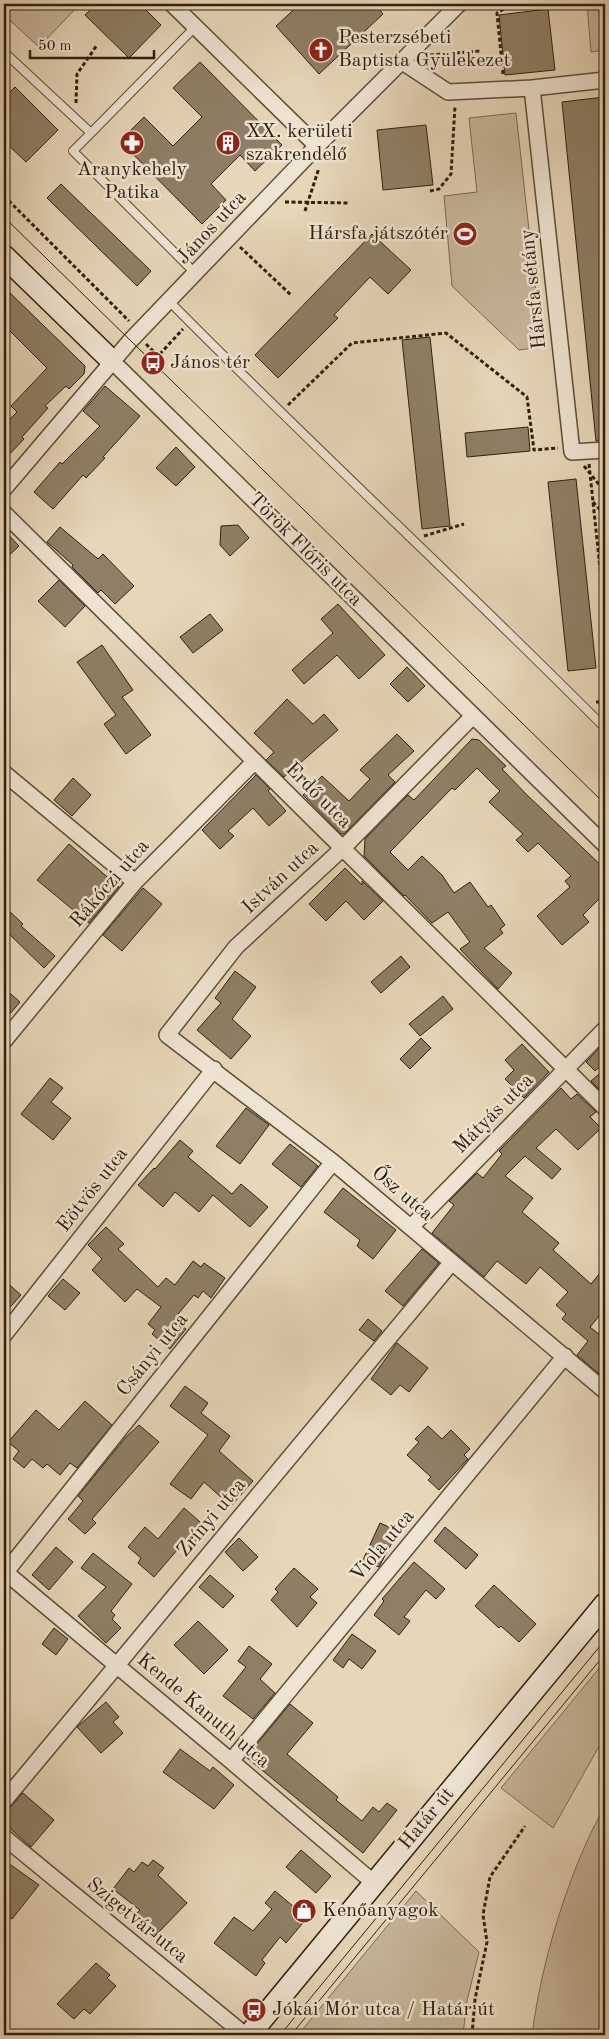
<svg xmlns="http://www.w3.org/2000/svg" width="609" height="2039" font-family="'Old Standard TT',serif">
<style>
.green{fill:#c8b79c;stroke:#7c6c54}
.building{fill:#8f7f66;stroke:#2f200d}
.lines{fill:none;stroke-linecap:round;stroke-linejoin:round}
.lane-casing{stroke:#5d4e38;stroke-width:10}
.street-casing{stroke:#5d4e38;stroke-width:18}
.secondary-casing{stroke:#2f200d;stroke-width:24}
.path{stroke:#2f200d;stroke-width:3;stroke-dasharray:4 2.5;stroke-linecap:butt}
.lane{stroke:#efe4d2;stroke-width:8}
.street{stroke:#efe4d2;stroke-width:15}
.secondary{stroke:#efe4d2;stroke-width:21}
.tram{stroke:#2f200d;stroke-width:1}
.labels{text-anchor:middle;dominant-baseline:central;stroke-width:5;stroke-linejoin:round;paint-order:stroke}
.poi-label{font-size:20px;fill:#2f200d;stroke:#efe4d2;text-anchor:start}
.street-label{font-size:20px;fill:#2f200d;stroke:#efe4d2}
</style>
<rect width="100%" height="100%" fill="#e7d6b9"/>
<filter id="stains"><feTurbulence type="fractalNoise" baseFrequency=".004" numOctaves="4"/><feColorMatrix values="0 0 0 0 .2 0 0 0 0 .09 0 0 0 0 .02 0 0 0 .5 -.17"/></filter>
<radialGradient id="worn" r=".72"><stop offset=".6" stop-color="#630" stop-opacity="0"/><stop offset="1" stop-color="#630" stop-opacity=".3"/></radialGradient>
<path class="green" d="M 4,4 L 80,4 L 39,47 L 4,15 Z
M 587,4 L 605,4 L 605,50 L 591,52 Z
M 516,113 L 542,347 L 519,350 L 452,286 L 444,196 L 477,192 L 469,118 Z
M 605,1661 L 605,1736 L 553,1828 L 501,1788 Z
M 605,1806 L 605,2035 L 532,2035 C 541,1963 569,1869 605,1806 Z
M 416,1891 L 479,1952 L 467,2001 L 463,2035 L 298,2035 Z"/>
<path class="building" d="M 96,4 L 140,4 L 161,25 L 129,58 L 85,15 Z
M 300,4 L 375,4 L 383,14 L 319,74 L 276,26 Z
M 548,9 L 555,70 L 505,75 L 499,15 Z
M 200,62 L 282,145 L 255,171 L 240,155 L 211,184 L 226,200 L 202,224 L 120,141 L 144,117 L 173,146 L 202,117 L 173,88 Z
M 15,87 L 58,130 L 26,162 L 4,141 L 4,98 Z
M 604,97 L 605,441 L 596,441 L 562,102 Z
M 426,125 L 433,185 L 383,190 L 377,130 Z
M 61,184 L 151,271 L 137,286 L 47,198 Z
M 372,234 L 411,270 L 388,294 L 370,277 L 334,315 L 338,318 L 278,378 L 255,355 Z
M 4,287 L 85,366 L 84,374 L 69,389 L 66,386 L 45,406 L 48,408 L 22,437 L 24,439 L 4,460 L 4,425 L 17,412 L 11,406 L 47,368 L 4,325 Z
M 430,337 L 450,526 L 422,529 L 402,340 Z
M 105,386 L 140,416 L 103,457 L 105,458 L 86,478 L 83,475 L 53,509 L 34,492 L 60,462 L 62,464 L 100,426 L 83,411 Z
M 528,427 L 530,451 L 467,457 L 465,433 Z
M 176,447 L 195,467 L 176,486 L 156,468 Z
M 576,479 L 596,668 L 568,671 L 548,482 Z
M 238,525 L 249,538 L 230,556 L 220,545 L 221,526 Z
M 60,527 L 98,559 L 103,554 L 134,586 L 115,604 L 101,590 L 98,593 L 72,567 L 73,565 L 47,542 Z
M 4,530 L 19,546 L 4,560 Z
M 59,580 L 85,606 L 65,627 L 38,601 Z
M 338,604 L 385,655 L 359,679 L 337,655 L 304,684 L 292,670 L 333,633 L 321,619 Z
M 210,614 L 223,630 L 193,653 L 180,637 Z
M 102,645 L 133,690 L 122,697 L 151,735 L 126,754 L 104,724 L 116,715 L 77,662 Z
M 407,667 L 425,686 L 408,702 L 390,684 Z
M 287,699 L 313,724 L 324,714 L 338,730 L 284,777 L 266,760 L 274,752 L 254,733 Z
M 397,734 L 414,751 L 388,775 L 395,782 L 344,834 L 341,834 L 303,795 L 322,776 L 349,801 L 370,779 L 360,770 Z
M 472,739 L 479,740 L 506,766 L 502,769 L 527,795 L 605,869 L 605,893 L 583,915 L 589,922 L 562,945 L 537,916 L 570,887 L 565,881 L 571,876 L 538,843 L 528,852 L 516,840 L 523,834 L 489,802 L 500,791 L 477,768 L 455,790 L 452,788 L 390,852 L 408,870 L 422,856 L 442,875 L 454,893 L 470,882 L 488,907 L 491,905 L 505,925 L 500,929 L 503,933 L 484,948 L 512,973 L 498,989 L 460,949 L 470,942 L 448,912 L 432,923 L 405,895 L 404,896 L 364,856 L 365,839 L 408,795 L 414,800 Z
M 256,775 L 270,789 L 268,791 L 286,811 L 269,826 L 253,808 L 228,831 L 234,836 L 220,849 L 202,830 Z
M 73,778 L 91,795 L 72,816 L 54,800 Z
M 69,844 L 119,887 L 89,923 L 37,880 Z
M 345,868 L 362,885 L 362,881 L 383,901 L 364,920 L 346,901 L 326,921 L 309,904 Z
M 143,888 L 162,904 L 122,951 L 103,935 Z
M 4,906 L 23,924 L 21,926 L 55,956 L 44,968 L 4,929 Z
M 401,956 L 410,967 L 381,993 L 371,982 Z
M 235,971 L 256,987 L 232,1019 L 251,1036 L 231,1059 L 197,1030 L 221,1003 L 215,998 Z
M 4,988 L 20,1002 L 4,1021 Z
M 443,996 L 453,1009 L 420,1036 L 409,1024 Z
M 421,1038 L 431,1048 L 410,1069 L 400,1059 Z
M 605,1042 L 605,1062 L 595,1071 L 586,1062 Z
M 522,1044 L 549,1072 L 524,1098 L 505,1079 L 514,1070 L 505,1060 Z
M 605,1069 L 605,1095 L 591,1081 Z
M 50,1078 L 63,1088 L 51,1102 L 71,1118 L 53,1140 L 21,1114 Z
M 561,1088 L 571,1099 L 577,1094 L 596,1112 L 590,1117 L 601,1128 L 578,1150 L 556,1129 L 536,1148 L 561,1169 L 552,1179 L 525,1156 L 505,1176 L 533,1198 L 522,1212 L 559,1243 L 553,1250 L 591,1284 L 605,1267 L 605,1309 L 590,1327 L 605,1339 L 605,1379 L 577,1355 L 588,1341 L 562,1319 L 566,1314 L 556,1305 L 568,1292 L 540,1267 L 526,1284 L 497,1261 L 484,1277 L 432,1233 L 454,1205 L 449,1201 L 477,1173 L 483,1178 L 502,1154 L 499,1151 Z
M 246,1108 L 269,1125 L 240,1164 L 216,1146 Z
M 180,1140 L 193,1151 L 188,1157 L 232,1194 L 241,1184 L 268,1207 L 250,1227 L 213,1195 L 199,1212 L 175,1192 L 163,1207 L 138,1185 L 154,1168 L 155,1169 Z
M 290,1144 L 318,1166 L 301,1187 L 272,1164 Z
M 343,1188 L 396,1230 L 373,1259 L 357,1246 L 360,1240 L 324,1212 Z
M 106,1227 L 124,1244 L 118,1249 L 158,1287 L 166,1278 L 175,1285 L 193,1261 L 201,1267 L 204,1263 L 225,1278 L 211,1298 L 203,1291 L 198,1298 L 194,1295 L 174,1319 L 186,1329 L 170,1349 L 152,1334 L 155,1330 L 148,1324 L 161,1307 L 137,1289 L 125,1302 L 92,1270 L 102,1259 L 88,1245 Z
M 422,1249 L 439,1263 L 403,1306 L 385,1291 Z
M 63,1279 L 80,1293 L 65,1310 L 48,1296 Z
M 4,1280 L 21,1295 L 4,1314 Z
M 368,1319 L 382,1331 L 374,1341 L 359,1330 Z
M 397,1343 L 428,1368 L 409,1392 L 400,1385 L 391,1395 L 371,1379 Z
M 185,1386 L 208,1403 L 201,1413 L 230,1436 L 219,1451 L 253,1481 L 231,1506 L 204,1482 L 191,1499 L 170,1484 L 208,1435 L 170,1406 Z
M 85,1401 L 112,1425 L 77,1468 L 70,1463 L 60,1475 L 47,1464 L 43,1468 L 32,1459 L 24,1468 L 13,1459 L 19,1451 L 8,1442 L 36,1410 L 59,1430 Z
M 139,1425 L 159,1442 L 92,1519 L 96,1523 L 85,1534 L 68,1519 L 83,1501 L 78,1496 L 126,1437 Z
M 428,1426 L 442,1439 L 451,1430 L 470,1449 L 464,1455 L 468,1459 L 439,1490 L 428,1480 L 431,1477 L 407,1455 L 419,1442 L 415,1439 Z
M 184,1508 L 207,1528 L 190,1548 L 184,1542 L 154,1577 L 138,1563 L 141,1558 L 128,1547 L 145,1527 L 158,1539 Z
M 380,1523 L 398,1531 L 379,1567 L 363,1560 Z
M 445,1527 L 478,1555 L 466,1569 L 434,1541 Z
M 239,1538 L 258,1557 L 243,1571 L 225,1552 Z
M 56,1547 L 73,1562 L 49,1590 L 32,1575 Z
M 93,1553 L 132,1584 L 111,1611 L 115,1615 L 112,1619 L 121,1628 L 106,1643 L 78,1616 L 106,1587 L 81,1568 Z
M 414,1562 L 445,1589 L 436,1599 L 426,1590 L 404,1617 L 410,1621 L 399,1635 L 374,1615 L 384,1601 L 382,1599 Z
M 294,1568 L 318,1589 L 310,1597 L 317,1603 L 297,1627 L 271,1600 L 278,1592 L 275,1589 Z
M 210,1575 L 234,1596 L 223,1608 L 199,1587 Z
M 494,1585 L 536,1624 L 519,1642 L 501,1626 L 499,1628 L 475,1606 Z
M 198,1621 L 228,1650 L 204,1674 L 174,1645 Z
M 54,1628 L 68,1639 L 56,1655 L 42,1644 Z
M 352,1634 L 376,1651 L 362,1669 L 349,1659 L 343,1668 L 333,1660 Z
M 249,1646 L 272,1664 L 260,1679 L 275,1693 L 253,1719 L 223,1696 L 246,1667 L 238,1661 Z
M 106,1702 L 119,1717 L 113,1722 L 123,1733 L 101,1753 L 77,1727 Z
M 290,1704 L 313,1723 L 287,1754 L 338,1797 L 336,1800 L 362,1821 L 373,1807 L 379,1812 L 387,1803 L 397,1810 L 363,1853 L 246,1757 Z
M 180,1749 L 210,1771 L 213,1767 L 234,1785 L 214,1809 L 163,1772 Z
M 23,1793 L 54,1820 L 31,1847 L 4,1823 L 4,1814 Z
M 301,1850 L 331,1876 L 316,1893 L 286,1867 Z
M 4,1860 L 39,1885 L 12,1919 L 4,1913 Z
M 153,1860 L 164,1868 L 158,1875 L 187,1903 L 154,1937 L 133,1917 L 140,1910 L 113,1889 L 129,1868 L 134,1872 L 142,1862 L 148,1866 Z
M 275,1891 L 307,1918 L 286,1943 L 280,1937 L 262,1960 L 265,1963 L 256,1976 L 214,1943 L 234,1917 L 253,1931 L 272,1909 L 265,1903 Z
M 96,1963 L 110,1975 L 107,1978 L 116,1986 L 90,2014 L 84,2009 L 74,2019 L 57,2004 Z"/>
<g class="lines">
<defs>
<path id="lane" d="M 4,52 L 91,133 L 73,151 L 196,274
M 91,133 L 195,27
M 169,301 C 312,446 462,584 605,728"/>
<path id="street" d="M 172,4 L 317,146
M 401,61 L 448,92 L 532,88
M 605,80 L 532,88 L 572,452 L 605,450
M 112,361 L 605,845
M 4,489 L 130,341 L 317,146 L 459,4
M 4,513 L 605,1108
M 473,716 L 343,848 L 236,947 L 167,1035 L 333,1162 L 605,1391
M 4,773 L 135,882
M 4,1041 L 135,882 L 255,761
M 411,1227 L 605,1029
M 4,1335 L 214,1069
M 4,1571 L 231,1761 L 374,1883
M 5,1573 L 333,1162
M 231,1761 L 565,1356
M 4,1801 L 452,1262
M 4,1837 L 245,2035"/>
<path id="secondary" d="M 4,256 L 112,361
M 249,2035 L 605,1604"/>
</defs>
<use href="#lane" class="lane-casing"/>
<use href="#street" class="street-casing"/>
<use href="#secondary" class="secondary-casing"/>
<path class="path" d="M 560,4 L 566,4
M 430,55 L 480,51
M 503,74 L 497,13 L 512,4
M 76,103 L 77,74 L 97,45
M 430,191 L 439,189 L 451,174 L 455,106
M 4,196 L 129,321
M 285,202 L 349,203
M 305,211 L 319,168
M 240,247 L 291,295
M 146,344 L 158,356 L 183,329
M 288,405 L 352,343 L 446,333 L 527,397 L 534,450 L 558,448
M 589,464 L 605,615
M 584,466 L 605,492
M 593,502 L 605,515
M 424,536 L 464,524
M 596,702 L 605,702
M 472,2035 L 475,1999 L 487,1942 L 483,1915 L 490,1877 L 525,1826"/>
<use href="#lane" class="lane"/>
<use href="#street" class="street"/>
<use href="#secondary" class="secondary"/>
<path class="tram" d="M 4,217 L 605,804
M 280,2035 L 605,1640
M 291,2035 L 605,1654"/>
</g>
<defs>
<symbol id="church-disc" viewBox="-11 -11 22 22"><circle r="9.5" fill="#8f2418" stroke="#efe4d2"/><path d="M-1.2-6h2.4v3.5h3.3v2.4h-3.3V6h-2.4V-.1h-3.3v-2.4h3.3Z" fill="#fff"/></symbol>
<symbol id="pharmacy-disc" viewBox="-11 -11 22 22"><circle r="9.5" fill="#8f2418" stroke="#efe4d2"/><path d="M-2-6h4v4h4v4h-4v4h-4v-4h-4v-4h4Z" fill="#fff"/></symbol>
<symbol id="building-disc" viewBox="-11 -11 22 22"><circle r="9.5" fill="#8f2418" stroke="#efe4d2"/><path d="M-4-6H4V6H1V3H-1V6H-4ZM-2.5-4.3h1.7v1.8h-1.7ZM.8-4.3h1.7v1.8H.8ZM-2.5-1h1.7V.8h-1.7ZM.8-1h1.7V.8H.8Z" fill="#fff"/></symbol>
<symbol id="stadium-disc" viewBox="-11 -11 22 22"><circle r="9.5" fill="#8f2418" stroke="#efe4d2"/><path d="M0-5a6.5 5 0 1 0 0 10a6.5 5 0 1 0 0-10ZM-3.5-1.8h7v3.6h-7Z" fill="#fff"/></symbol>
<symbol id="bus-disc" viewBox="-11 -11 22 22"><circle r="9.5" fill="#8f2418" stroke="#efe4d2"/><path d="M-5-6H5V4H4V6H2V4H-2V6H-4V4H-5ZM-3.5-4V0h7V-4ZM-3.5 1.2v1.5H-2V1.2ZM2 1.2v1.5H3.5V1.2Z" fill="#fff"/></symbol>
<symbol id="shop-disc" viewBox="-11 -11 22 22"><circle r="9.5" fill="#8f2418" stroke="#efe4d2"/><path d="M-5-2.5h2.3a2.7 3.5 0 0 1 5.4 0H5L5.5 6h-11ZM-1.5-2.5h3a1.5 2.3 0 0 0-3 0Z" fill="#fff"/></symbol>
</defs>
<g fill-rule="evenodd">
<use href="#church-disc" x="307" y="36" width="28" height="28"/>
<use href="#pharmacy-disc" x="118" y="129" width="28" height="28"/>
<use href="#building-disc" x="214" y="129" width="28" height="28"/>
<use href="#stadium-disc" x="451" y="220" width="28" height="28"/>
<use href="#bus-disc" x="139" y="349" width="28" height="28"/>
<use href="#shop-disc" x="290" y="1897" width="28" height="28"/>
<use href="#bus-disc" x="240" y="1996" width="28" height="28"/>
</g>
<g class="labels">
<g class="poi-label">
<text x="338" y="38">Pesterzsébeti<tspan x="338" dy="23">Baptista Gyülekezet</tspan></text>
<text x="246" y="132">XX. kerületi<tspan x="246" dy="23">szakrendelő</tspan></text>
<text x="132" y="170" text-anchor="middle">Aranykehely<tspan x="132" dy="23">Patika</tspan></text>
<text x="448" y="234" text-anchor="end">Hársfa játszótér</text>
<text x="170" y="363">János tér</text>
<text x="322" y="1911">Kenőanyagok</text>
<text x="272" y="2010">Jókai Mór utca / Határ út</text>
</g>
<g class="street-label">
<text transform="translate(212 228) rotate(-47)">János utca</text>
<text transform="translate(534 289) rotate(-96)">Hársfa sétány</text>
<text transform="translate(305 550) rotate(45)">Török Flóris utca</text>
<text transform="translate(318 796) rotate(45)">Erdő utca</text>
<text transform="translate(281 878) rotate(-43)">István utca</text>
<text transform="translate(110 884) rotate(-49)">Rákóczi utca</text>
<text transform="translate(494 1114) rotate(-45)">Mátyás utca</text>
<text transform="translate(93 1190) rotate(-52)">Eötvös utca</text>
<text transform="translate(402 1194) rotate(40)">Ősz utca</text>
<text transform="translate(153 1355) rotate(-51)">Csányi utca</text>
<text transform="translate(212 1518) rotate(-50)">Zrínyi utca</text>
<text transform="translate(383 1546) rotate(-50)">Viola utca</text>
<text transform="translate(203 1711) rotate(40)">Kende Kanuth utca</text>
<text transform="translate(427 1819) rotate(-50)">Határ út</text>
<text transform="translate(137 1921) rotate(39)">Szigetvár utca</text>
</g>
</g>
<rect width="609" height="2039" fill="none" stroke="#e7d6b9" stroke-width="20"/>
<rect x="5" y="5" width="599" height="2029" fill="none" stroke="#2f200d" stroke-width="2.5"/>
<rect x="10" y="10" width="589" height="2019" fill="none" stroke="#2f200d"/>
<path d="M30 50v8h124v-8" fill="none" stroke="#2f200d" stroke-width="2.5"/>
<text x="38" y="50" font-size="15" fill="#2f200d" stroke="#efe4d2" stroke-width="4" paint-order="stroke">50 m</text>
<rect width="100%" height="100%" filter="url(#stains)"/>
<rect width="100%" height="100%" fill="url(#worn)"/>
</svg>
